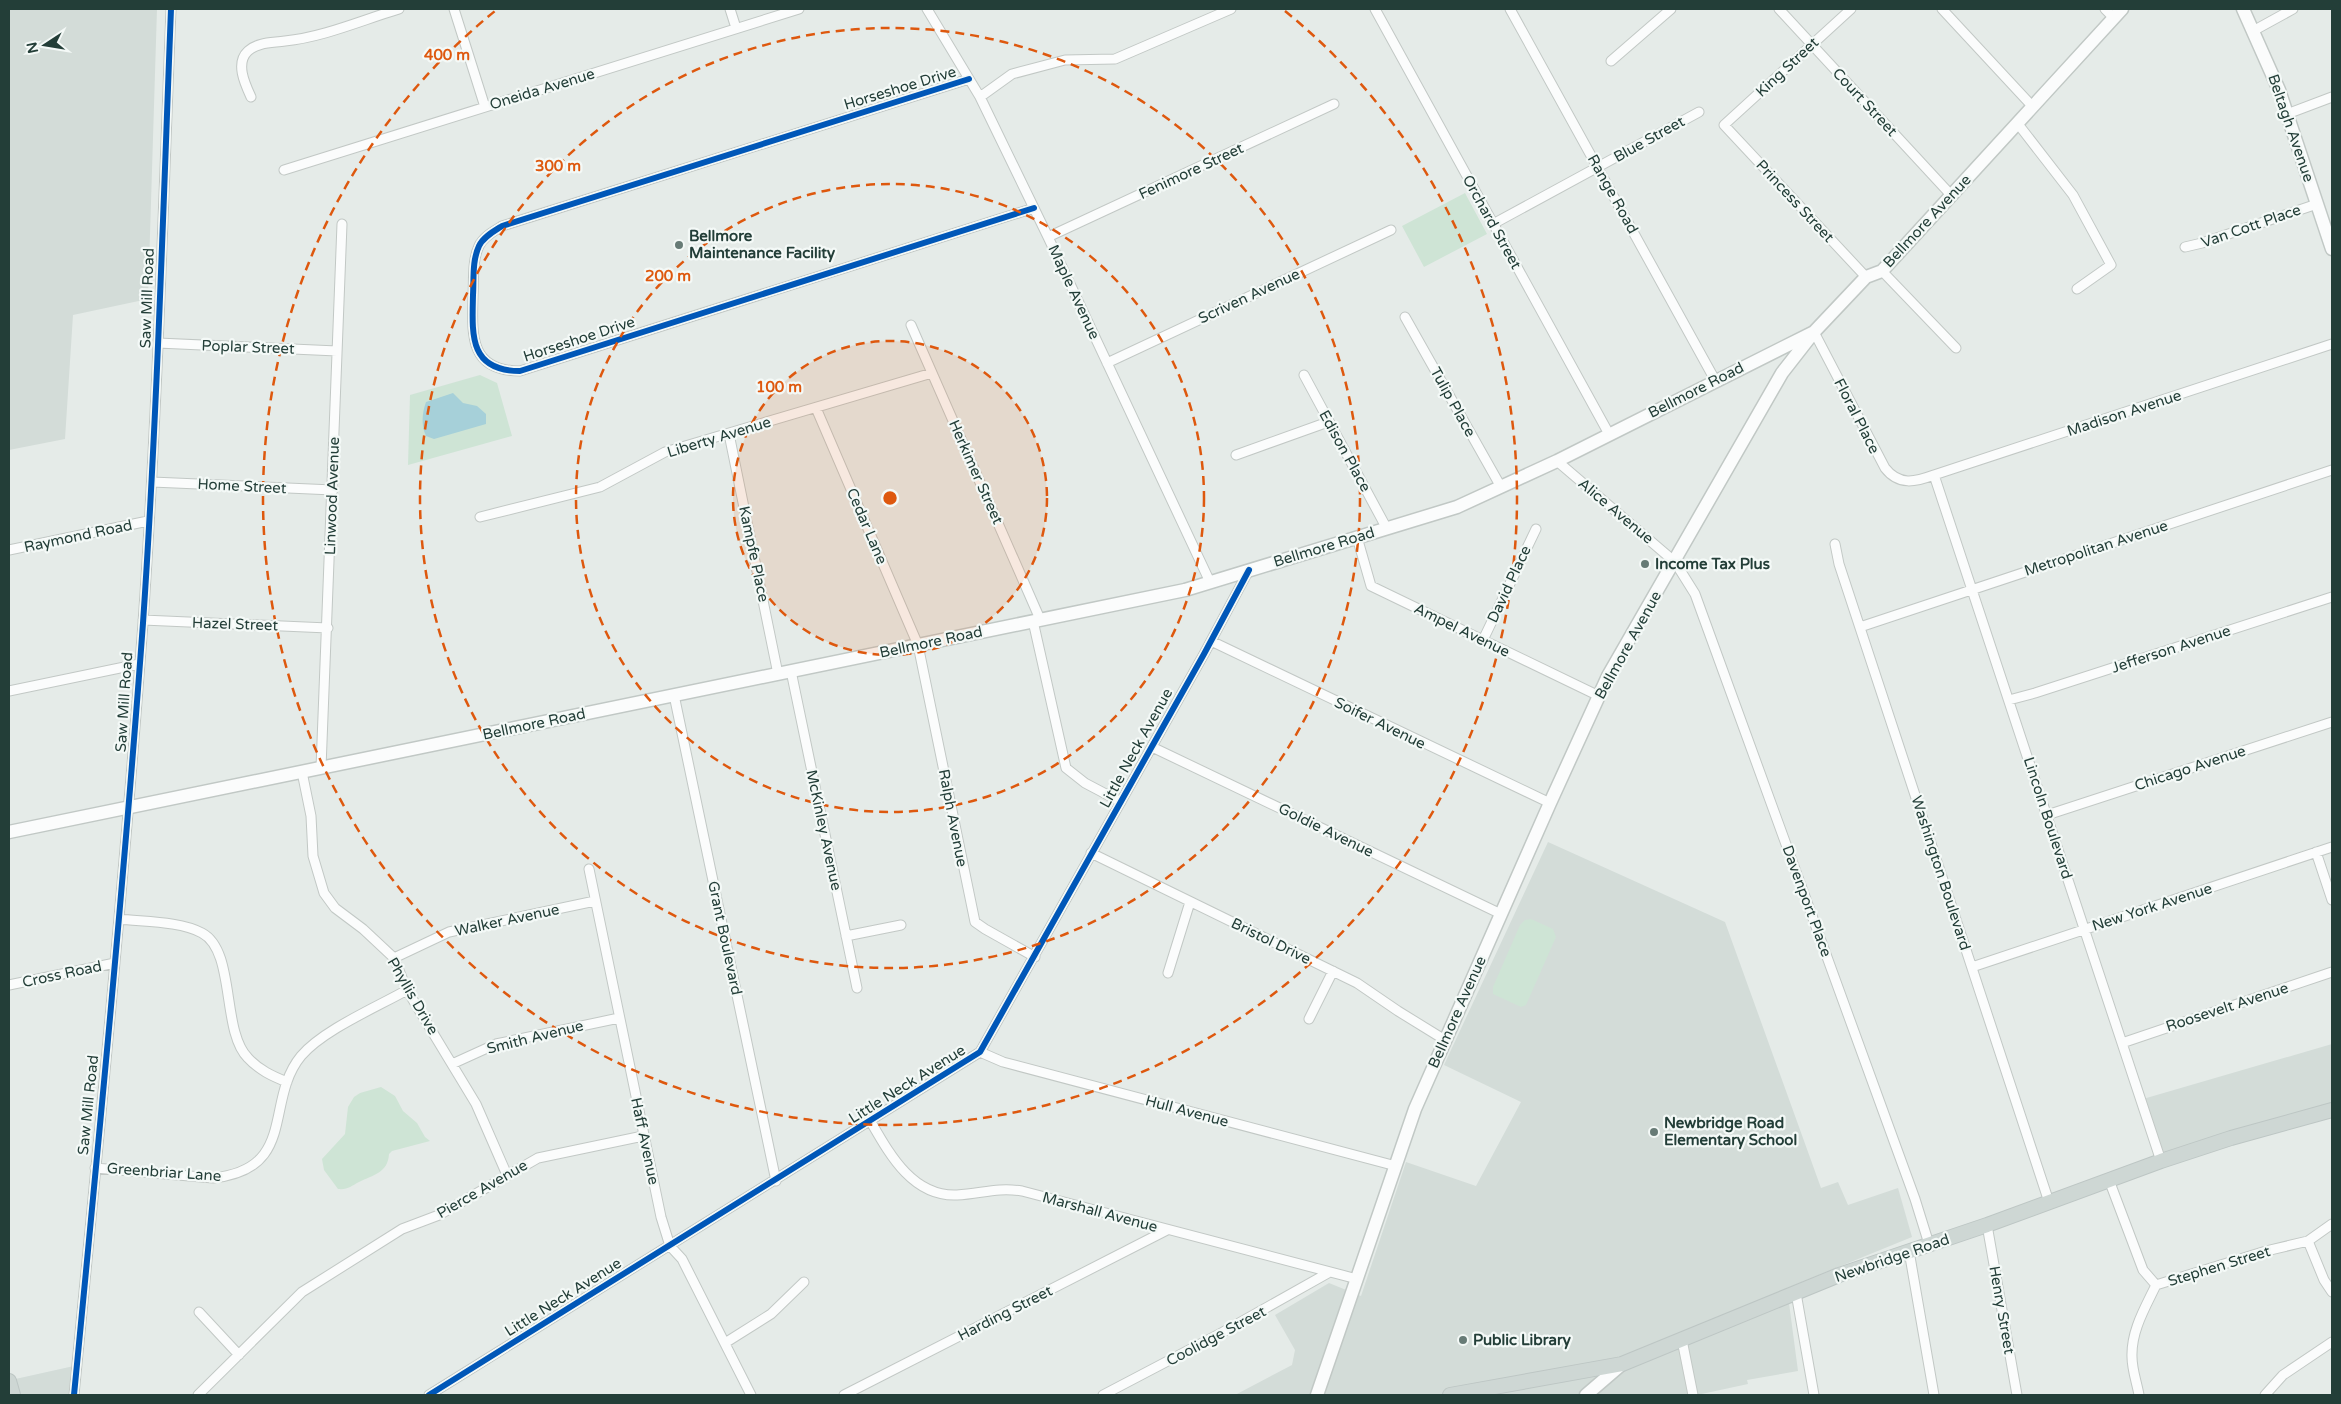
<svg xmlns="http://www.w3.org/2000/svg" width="2341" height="1404" font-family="'Varela Round',sans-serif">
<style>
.built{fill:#d3dcd8}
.green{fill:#cee4d5}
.water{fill:#a6d0d9}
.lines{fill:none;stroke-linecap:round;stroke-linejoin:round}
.street-casing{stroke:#c2c8c5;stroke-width:11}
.secondary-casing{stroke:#c1c8c5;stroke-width:15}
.primary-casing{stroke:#bdc6c4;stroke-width:16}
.street{stroke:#fbfcfc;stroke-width:9}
.secondary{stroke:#fbfcfc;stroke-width:12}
.primary{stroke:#ced7d4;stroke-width:14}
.cycleway-casing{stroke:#f4f9f7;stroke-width:9}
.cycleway{stroke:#0057b8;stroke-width:6}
.ring{fill:none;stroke:#de580e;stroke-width:2.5;stroke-dasharray:9 6}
.poi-dot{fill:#677b76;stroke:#f4f9f7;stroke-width:2}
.labels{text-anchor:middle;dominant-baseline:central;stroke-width:4.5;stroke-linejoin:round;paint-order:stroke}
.street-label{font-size:15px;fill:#233e38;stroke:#f4f9f7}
.poi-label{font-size:15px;font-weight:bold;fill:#233e38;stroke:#f4f9f7;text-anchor:start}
.centre{fill:#de580e;stroke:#f4f9f7;stroke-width:2.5}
.ring-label{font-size:15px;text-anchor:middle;font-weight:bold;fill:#de580e;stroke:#f4f9f7;stroke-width:4.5;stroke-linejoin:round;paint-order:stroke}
</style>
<rect width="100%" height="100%" fill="#e5ebe8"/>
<path class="built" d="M 9,9 L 157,9 L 148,299 L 73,315 L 65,439 L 9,450 Z
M 1548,842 L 1725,922 L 1821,1188 L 1838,1182 L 1848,1205 L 1898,1188 L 1912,1237 L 1787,1288 L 1798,1371 L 1747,1380 L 1748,1384 L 1697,1395 L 1235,1395 L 1292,1365 L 1295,1350 L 1275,1315 L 1329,1283 L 1361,1296 L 1406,1162 L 1476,1186 L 1521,1102 L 1444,1065 Z
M 2332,1044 L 2332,1113 L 2164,1162 L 2143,1099 Z
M 74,1366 L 72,1395 L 15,1395 L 11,1380 Z"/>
<path class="green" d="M 1465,193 L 1487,234 L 1424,267 L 1402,226 Z
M 480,375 L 497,383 L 512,436 L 408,465 L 410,395 Z
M 1531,919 L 1553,929 L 1556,937 L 1526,1005 L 1521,1007 L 1493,994 L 1493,987 L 1520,925 L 1525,920 Z
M 381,1087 L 395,1096 L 403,1111 L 417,1123 L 425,1137 L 430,1141 L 392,1151 L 389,1154 C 388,1173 373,1175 359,1182 C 351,1186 348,1190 338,1189 L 324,1170 L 322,1159 L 345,1134 L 348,1107 L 354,1097 L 360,1093 Z"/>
<path class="water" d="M 453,393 L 463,403 L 477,406 L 486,414 L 486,424 L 434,439 L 426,436 C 421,425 422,413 426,402 Z"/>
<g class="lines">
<defs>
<path id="street" d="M 454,9 L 485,107
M 730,9 L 736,28
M 927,9 L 980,97 L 1048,237 L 1210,582
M 1375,9 L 1609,434
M 1510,9 L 1715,380
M 1779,9 L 1951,195
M 1851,9 L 1724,125 L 1866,277
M 1942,9 L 2033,107
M 2105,9 L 2114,18
M 2253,31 L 2293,9
M 1611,61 L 1671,9
M 969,79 L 502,226 C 494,231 483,237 479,246 C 472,261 474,279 473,295 C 472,335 469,371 520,371 L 1034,208
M 251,97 C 245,84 235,63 248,51 C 258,42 272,43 285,41 C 324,37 362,20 399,9
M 980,97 L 1012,74 L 1065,60 L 1115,59 L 1231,9
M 2287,114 L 2332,97
M 2018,124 L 2073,195 L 2111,265 L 2077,289
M 284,170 L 799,9
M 1493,224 L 1699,112
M 1048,237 L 1334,104
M 2185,247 L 2202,243 L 2317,204
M 1882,271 L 1956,348
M 1405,317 L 1501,487
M 911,325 L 1040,619
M 1814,332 L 1885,468 C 1899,486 1915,482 1934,475 L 2332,344
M 158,343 L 337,351
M 1107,363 L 1391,230
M 1304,375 L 1386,527
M 816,408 L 918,645 L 975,922 L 985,929 L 1035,957
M 729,434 L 778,674
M 1236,455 L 1328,422
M 1557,461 L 1675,562 L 1695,594 L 1915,1199 L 1929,1244
M 1934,475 L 2161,1161
M 152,482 L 333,490
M 480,517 L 600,487 L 665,452 L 932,373
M 1357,537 L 1371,586 L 1599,696
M 1835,544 L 1839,564 L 2049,1202
M 9,550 L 148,521
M 143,620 L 328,628
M 1033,621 L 1066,768 L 1085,783 L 1121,802
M 1860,627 L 2332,470
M 1483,640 L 1536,529
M 1211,641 L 1550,803
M 791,671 L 857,988
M 9,691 L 139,664
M 674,695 L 776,1181
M 2009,700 L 2035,693 L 2332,597
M 1152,747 L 1501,914
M 321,768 L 342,224
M 302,772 L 311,816 L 313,856 L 324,893 L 335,908 L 363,929 L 394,958 L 407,990 L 476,1104 L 507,1175
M 2047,815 L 2332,722
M 2316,852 L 2332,900
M 1091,853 L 1357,983 L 1398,1011 L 1445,1040
M 589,869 L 661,1217 L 670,1246 L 682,1259 L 751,1395
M 119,919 C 143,922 180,921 202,933 C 236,951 221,1031 248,1058 C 259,1070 272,1076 287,1082
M 846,936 L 901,925
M 394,958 L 449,932 L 595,901
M 1972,967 L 2332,847
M 1168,973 L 1190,902
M 9,985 L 115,963
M 1309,1019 L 1333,971
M 2122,1043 L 2332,972
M 980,1052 L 1003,1062 L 1396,1166
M 452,1064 L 496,1044 L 619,1018
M 871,1122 C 890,1155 913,1197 957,1195 C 981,1194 996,1187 1022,1191 L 1357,1279
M 95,1168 L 213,1178 C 298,1169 264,1101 301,1056 C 323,1030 377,1007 407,990
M 2109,1180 L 2143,1270 L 2156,1285
M 1987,1225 L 2017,1395
M 2308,1241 L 2324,1280 L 2332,1292
M 1909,1251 L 1934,1395
M 1796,1293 L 1814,1395
M 199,1312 L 239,1355
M 1682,1340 L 1693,1395
M 725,1343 L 771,1314 L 804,1282
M 74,1395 C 99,1138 124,881 143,623 C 157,418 163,214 171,9
M 198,1395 L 302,1292 L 402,1229 L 439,1215 L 538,1158 L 643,1136
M 429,1395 L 980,1052 L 1204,654 L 1249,570
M 844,1395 L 1167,1230
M 1103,1395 L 1223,1332 L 1328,1273
M 2139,1395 C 2137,1383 2132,1370 2132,1357 C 2131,1331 2145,1308 2156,1285 L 2266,1251 L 2308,1241 L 2332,1224
M 2265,1395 L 2283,1375 L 2332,1342"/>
<path id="secondary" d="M 2243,9 L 2279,90 L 2332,249
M 9,832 L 1185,590 L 1457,507 L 1557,461 L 1814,332
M 1317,1395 L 1415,1109 L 1550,803 L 1608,676 L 1782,373 L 1814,332 L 1866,277 L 1882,271 L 2122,9
M 1586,1395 L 1622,1364"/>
<path id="primary" d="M 9,1381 L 13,1395
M 1450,1395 L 1622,1364 L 1839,1275 L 1987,1225 L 2161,1161 L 2231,1138 L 2332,1110"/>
</defs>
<use href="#street" class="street-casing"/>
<use href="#secondary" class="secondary-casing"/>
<use href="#primary" class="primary-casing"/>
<use href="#street" class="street"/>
<use href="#secondary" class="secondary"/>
<use href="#primary" class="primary"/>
<defs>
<path id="cycleway" d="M 969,79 L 502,226 C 494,231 483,237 479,246 C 472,261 474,279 473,295 C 472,335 469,371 520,371 L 1034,208
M 74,1395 C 99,1138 124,881 143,623 C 157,418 163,214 171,9
M 429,1395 L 980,1052 L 1204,654 L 1249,570"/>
</defs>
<use href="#cycleway" class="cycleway-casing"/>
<use href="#cycleway" class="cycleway"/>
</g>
<circle cx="890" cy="498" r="157" fill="#de580e" fill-opacity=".12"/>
<g class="ring">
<circle cx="890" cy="498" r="157"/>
<circle cx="890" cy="498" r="314"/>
<circle cx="890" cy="498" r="470"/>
<path d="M1285 11A627 627 0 1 1 495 11"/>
</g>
<g class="poi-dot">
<circle cx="679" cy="245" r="5"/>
<circle cx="1645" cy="564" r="5"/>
<circle cx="1654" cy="1132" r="5"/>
<circle cx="1463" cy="1340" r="5"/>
</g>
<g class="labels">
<g class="street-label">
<text transform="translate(1787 67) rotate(-43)">King Street</text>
<text transform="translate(900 88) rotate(-17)">Horseshoe Drive</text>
<text transform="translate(542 89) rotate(-17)">Oneida Avenue</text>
<text transform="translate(1865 102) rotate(47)">Court Street</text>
<text transform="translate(2291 128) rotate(71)">Beltagh Avenue</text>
<text transform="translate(1649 139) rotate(-29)">Blue Street</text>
<text transform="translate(1191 171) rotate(-25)">Fenimore Street</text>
<text transform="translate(1613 194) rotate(61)">Range Road</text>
<text transform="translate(1795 201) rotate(47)">Princess Street</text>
<text transform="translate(1927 221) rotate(-47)">Bellmore Avenue</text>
<text transform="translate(1492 222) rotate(61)">Orchard Street</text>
<text transform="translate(2251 226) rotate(-19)">Van Cott Place</text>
<text transform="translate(1074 292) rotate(65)">Maple Avenue</text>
<text transform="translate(1249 296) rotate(-25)">Scriven Avenue</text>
<text transform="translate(147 298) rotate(-88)">Saw Mill Road</text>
<text transform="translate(579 339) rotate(-18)">Horseshoe Drive</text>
<text transform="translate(248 347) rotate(2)">Poplar Street</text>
<text transform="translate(1696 390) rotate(-27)">Bellmore Road</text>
<text transform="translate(1453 402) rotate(61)">Tulip Place</text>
<text transform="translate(2124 413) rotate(-18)">Madison Avenue</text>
<text transform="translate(1857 416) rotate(63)">Floral Place</text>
<text transform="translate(719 437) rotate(-17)">Liberty Avenue</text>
<text transform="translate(1345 451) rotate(61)">Edison Place</text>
<text transform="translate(976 472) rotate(66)">Herkimer Street</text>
<text transform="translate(242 486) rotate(3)">Home Street</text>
<text transform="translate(332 496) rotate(-88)">Linwood Avenue</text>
<text transform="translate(1616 511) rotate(40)">Alice Avenue</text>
<text transform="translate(867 526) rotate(67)">Cedar Lane</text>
<text transform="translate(78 536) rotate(-12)">Raymond Road</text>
<text transform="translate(1324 547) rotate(-17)">Bellmore Road</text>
<text transform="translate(2096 548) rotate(-18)">Metropolitan Avenue</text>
<text transform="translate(754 554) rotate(78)">Kampfe Place</text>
<text transform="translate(1509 584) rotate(-65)">David Place</text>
<text transform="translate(235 624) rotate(2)">Hazel Street</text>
<text transform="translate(1462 630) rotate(26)">Ampel Avenue</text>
<text transform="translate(931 642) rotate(-12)">Bellmore Road</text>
<text transform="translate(1628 645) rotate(-61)">Bellmore Avenue</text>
<text transform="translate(2171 649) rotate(-18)">Jefferson Avenue</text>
<text transform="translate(124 702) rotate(-86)">Saw Mill Road</text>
<text transform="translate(1380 723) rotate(26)">Soifer Avenue</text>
<text transform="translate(534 724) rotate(-12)">Bellmore Road</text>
<text transform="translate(1136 748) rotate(-61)">Little Neck Avenue</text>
<text transform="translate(2190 768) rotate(-18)">Chicago Avenue</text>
<text transform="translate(953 818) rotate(79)">Ralph Avenue</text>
<text transform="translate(2048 818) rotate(72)">Lincoln Boulevard</text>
<text transform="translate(824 830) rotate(78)">McKinley Avenue</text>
<text transform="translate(1326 830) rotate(26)">Goldie Avenue</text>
<text transform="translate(1941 873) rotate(72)">Washington Boulevard</text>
<text transform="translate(1807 901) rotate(70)">Davenport Place</text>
<text transform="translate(2152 907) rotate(-18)">New York Avenue</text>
<text transform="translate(507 920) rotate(-12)">Walker Avenue</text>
<text transform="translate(725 938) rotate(78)">Grant Boulevard</text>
<text transform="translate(1271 941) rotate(26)">Bristol Drive</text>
<text transform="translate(62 974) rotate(-12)">Cross Road</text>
<text transform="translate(413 996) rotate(60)">Phyllis Drive</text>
<text transform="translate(2227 1007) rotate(-18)">Roosevelt Avenue</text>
<text transform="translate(1457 1012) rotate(-66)">Bellmore Avenue</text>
<text transform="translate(535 1037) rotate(-14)">Smith Avenue</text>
<text transform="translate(907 1084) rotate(-32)">Little Neck Avenue</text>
<text transform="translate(88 1105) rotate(-84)">Saw Mill Road</text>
<text transform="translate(1187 1111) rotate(15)">Hull Avenue</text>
<text transform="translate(645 1141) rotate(78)">Haff Avenue</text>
<text transform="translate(164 1172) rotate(4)">Greenbriar Lane</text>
<text transform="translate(482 1189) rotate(-30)">Pierce Avenue</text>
<text transform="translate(1100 1212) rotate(15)">Marshall Avenue</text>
<text transform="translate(1892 1258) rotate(-19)">Newbridge Road</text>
<text transform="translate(2219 1266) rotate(-17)">Stephen Street</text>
<text transform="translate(563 1297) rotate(-32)">Little Neck Avenue</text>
<text transform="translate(2002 1310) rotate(80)">Henry Street</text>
<text transform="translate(1005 1313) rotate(-27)">Harding Street</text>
<text transform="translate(1216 1336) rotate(-28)">Coolidge Street</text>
</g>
<g class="poi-label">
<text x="689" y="236">Bellmore<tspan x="689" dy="17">Maintenance Facility</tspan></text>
<text x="1655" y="564">Income Tax Plus</text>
<text x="1664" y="1123">Newbridge Road<tspan x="1664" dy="17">Elementary School</tspan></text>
<text x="1473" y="1340">Public Library</text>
</g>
</g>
<circle cx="890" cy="498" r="8" class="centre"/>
<g class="ring-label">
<text x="447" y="60">400 m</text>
<text x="558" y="171">300 m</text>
<text x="668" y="281">200 m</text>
<text x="779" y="392">100 m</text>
</g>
<rect width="2341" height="1404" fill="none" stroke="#233e38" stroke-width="20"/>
<g transform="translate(45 45) rotate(258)" stroke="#f4f9f7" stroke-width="4" paint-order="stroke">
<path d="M0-4L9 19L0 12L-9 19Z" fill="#233e38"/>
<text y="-8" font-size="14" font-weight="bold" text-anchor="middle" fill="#233e38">N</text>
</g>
</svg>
